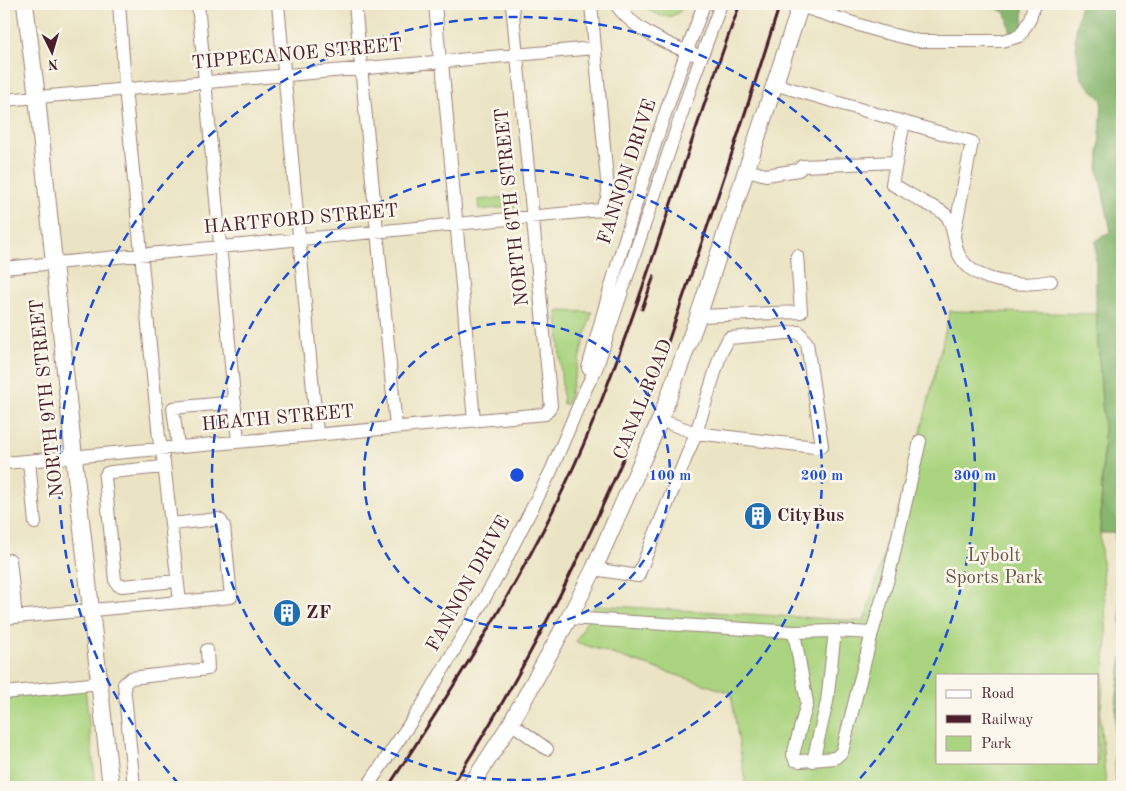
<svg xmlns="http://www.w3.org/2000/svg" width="1126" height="791" font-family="'Old Standard TT',serif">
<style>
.green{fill:#aad47f;stroke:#7a7a55;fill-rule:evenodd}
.forest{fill:#87b66e;stroke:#686a4c}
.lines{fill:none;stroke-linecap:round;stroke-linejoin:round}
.minor-casing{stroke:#9a8278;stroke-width:14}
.major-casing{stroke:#9a8278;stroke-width:18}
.minor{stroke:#fff;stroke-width:12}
.major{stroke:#fff;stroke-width:16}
.rail{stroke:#4a1f2b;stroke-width:3}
.ring{fill:none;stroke:#1d4ed8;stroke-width:2.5;stroke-dasharray:9 6}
.labels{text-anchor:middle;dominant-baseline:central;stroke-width:5;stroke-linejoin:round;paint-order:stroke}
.street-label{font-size:19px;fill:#4a1f2b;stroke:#fbf7ec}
.poi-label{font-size:19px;font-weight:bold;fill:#4a1f2b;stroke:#fbf7ec;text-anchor:start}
.park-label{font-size:19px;fill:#675544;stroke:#fbf7ec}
.centre{fill:#1d4ed8;stroke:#fbf7ec;stroke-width:2.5}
.ring-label{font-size:15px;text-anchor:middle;font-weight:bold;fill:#1d4ed8;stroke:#fbf7ec;stroke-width:5;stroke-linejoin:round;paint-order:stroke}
</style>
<rect width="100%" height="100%" fill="#fbf7ec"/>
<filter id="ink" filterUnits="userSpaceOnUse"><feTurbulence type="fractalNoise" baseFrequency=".02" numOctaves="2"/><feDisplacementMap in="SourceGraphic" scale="10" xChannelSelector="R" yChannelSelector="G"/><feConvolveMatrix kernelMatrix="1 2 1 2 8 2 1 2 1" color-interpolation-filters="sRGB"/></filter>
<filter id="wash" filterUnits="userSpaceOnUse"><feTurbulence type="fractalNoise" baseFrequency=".0096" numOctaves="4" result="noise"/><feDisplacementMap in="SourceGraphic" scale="20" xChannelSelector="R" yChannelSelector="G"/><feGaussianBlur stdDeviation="1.12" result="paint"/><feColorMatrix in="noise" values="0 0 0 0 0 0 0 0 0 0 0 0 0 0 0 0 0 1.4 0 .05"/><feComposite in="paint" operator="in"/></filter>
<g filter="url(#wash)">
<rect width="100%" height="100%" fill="#ebe4c4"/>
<path class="green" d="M 641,4 L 685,4 C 673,25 656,16 641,4 Z
M 518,196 L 519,206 L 479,210 L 478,200 Z
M 557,311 L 592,312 L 567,404 L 563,404 Z
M 950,311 L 1096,314 L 1104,431 L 1100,533 L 1107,639 L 1100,717 L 1106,787 L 746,787 L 731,693 L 576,642 L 595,605 L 864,621 L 916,452 ZM 937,675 L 1097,675 L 1097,762 L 937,762 Z
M 85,688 L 96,787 L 4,787 L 4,696 Z"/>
<path class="forest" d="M 987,4 L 1023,4 L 1023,26 L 1011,34 L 1006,13 Z
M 1080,4 L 1122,4 L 1122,633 L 1115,533 L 1100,533 L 1104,431 L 1096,314 L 1096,241 L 1111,231 L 1098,170 L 1102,100 L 1081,78 L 1075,38 Z
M 1122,657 L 1122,787 L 1117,787 C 1112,744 1115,700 1122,657 Z"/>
</g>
<g filter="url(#ink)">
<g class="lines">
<defs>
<path id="minor" d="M 198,4 L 238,441
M 278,4 L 317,434
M 355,4 L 396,427
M 435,4 L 440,62
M 616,4 C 631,28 668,45 694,54
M 800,6 L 878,31 L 919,41 L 1002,41 L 1020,36 L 1030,19 L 1034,4
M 442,62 L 474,421
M 774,84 L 972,142 L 954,235
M 4,100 L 594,48
M 904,122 L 892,184 C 903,190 914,197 925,203 C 931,206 939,209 945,214 C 952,220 954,240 957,250 C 969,284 1021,287 1051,281
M 747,170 L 766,175 L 799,170 L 802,166 L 896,162
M 4,268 L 601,210 L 607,199 L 608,191 L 591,4
M 699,316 L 801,312 L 797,256
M 799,332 L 807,343 L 822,446 L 815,447 L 696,433 L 721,353 L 729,338 Z
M 588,368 C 621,246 660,122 704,4
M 178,446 L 173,408 L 235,402
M 29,461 L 35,523
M 4,463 L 545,414 L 551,406 L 512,4
M 164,467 L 111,472 L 107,473 L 105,477 L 115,580 L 118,585 L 122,586 L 177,581
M 171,524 L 218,519 L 221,521 L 224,526 L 231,597 L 180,602
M 10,560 L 16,617
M 594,569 L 638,576 L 696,433 L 660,420
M 4,618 L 180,602 L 164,463 L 159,438 L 126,98 L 119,4
M 569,618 L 794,632 L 835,631 L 872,633
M 794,632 L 807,703 L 793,755 L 795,760 L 800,761 L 835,758 L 842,752 L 872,633 L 889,575 L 920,441
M 4,693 L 100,683
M 511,723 L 547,749
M 813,761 L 827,702 L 835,631
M 134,787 L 124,684 L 131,678 L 208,669 L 207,650
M 367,787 L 423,704 L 499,573 L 551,471 L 586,388 L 596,369 L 694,77 L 721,4"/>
<path id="major" d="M 25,4 L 37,97 L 74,458 L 111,787
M 470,787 L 511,723 L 569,618 L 594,569 L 660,420 L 697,320 L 801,4"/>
</defs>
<use href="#minor" class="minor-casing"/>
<use href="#major" class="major-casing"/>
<use href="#minor" class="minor"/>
<use href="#major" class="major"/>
<path class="rail" d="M 642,309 L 654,276
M 388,787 C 466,669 542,549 595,417 C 649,281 689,140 740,4
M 451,787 C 529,666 593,535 647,402 C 661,365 673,326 686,289 C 719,194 750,99 780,4"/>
</g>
</g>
<g class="ring">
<circle cx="517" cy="475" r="153"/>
<circle cx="517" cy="475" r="305"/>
<path d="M179 784A458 458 0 1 1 855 784"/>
</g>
<defs>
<symbol id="building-disc" viewBox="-11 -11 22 22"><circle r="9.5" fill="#1f6fb2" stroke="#fbf7ec"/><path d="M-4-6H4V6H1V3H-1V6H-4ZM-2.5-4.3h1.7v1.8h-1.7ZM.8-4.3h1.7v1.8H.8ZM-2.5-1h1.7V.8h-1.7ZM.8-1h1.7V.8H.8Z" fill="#fff"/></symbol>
</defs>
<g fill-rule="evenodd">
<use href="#building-disc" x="742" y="500" width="32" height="32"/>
<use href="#building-disc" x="271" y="597" width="32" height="32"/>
</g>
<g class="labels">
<g class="street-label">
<text transform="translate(297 55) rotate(-5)">TIPPECANOE STREET</text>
<text transform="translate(628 172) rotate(-72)">FANNON DRIVE</text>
<text transform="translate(513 207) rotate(-96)">NORTH 6TH STREET</text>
<text transform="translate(301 220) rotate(-5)">HARTFORD STREET</text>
<text transform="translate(48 398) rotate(-96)">NORTH 9TH STREET</text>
<text transform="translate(644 400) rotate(-68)">CANAL ROAD</text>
<text transform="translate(278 419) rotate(-5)">HEATH STREET</text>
<text transform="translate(469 584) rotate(-61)">FANNON DRIVE</text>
</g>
<g class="poi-label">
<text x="777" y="516">CityBus</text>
<text x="306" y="613">ZF</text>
</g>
<g class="park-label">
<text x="994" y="556">Lybolt<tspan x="994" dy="22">Sports Park</tspan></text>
</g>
</g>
<circle cx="517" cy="475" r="8" class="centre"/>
<g class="ring-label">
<text x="670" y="480">100 m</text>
<text x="822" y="480">200 m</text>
<text x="975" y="480">300 m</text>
</g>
<rect width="1126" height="791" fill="none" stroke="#fbf7ec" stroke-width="20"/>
<rect x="936" y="674" width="162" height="90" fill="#fbf7ec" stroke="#b4a19f"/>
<rect x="946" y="690" width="25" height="8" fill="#ffffff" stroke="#b4a19f"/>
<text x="981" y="698" font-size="15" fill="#4a1f2b">Road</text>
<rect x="946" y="715" width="25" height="8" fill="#4a1f2b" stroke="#b4a19f"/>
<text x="981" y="724" font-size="15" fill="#4a1f2b">Railway</text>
<rect x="946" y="736" width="25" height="15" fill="#aad47f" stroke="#b4a19f"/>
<text x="981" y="748" font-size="15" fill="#4a1f2b">Park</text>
<g transform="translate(52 52) rotate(175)" stroke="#fbf7ec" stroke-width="4" paint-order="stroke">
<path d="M0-4L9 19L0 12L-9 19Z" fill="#4a1f2b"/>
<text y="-8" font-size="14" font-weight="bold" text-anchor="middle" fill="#4a1f2b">N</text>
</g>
</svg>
